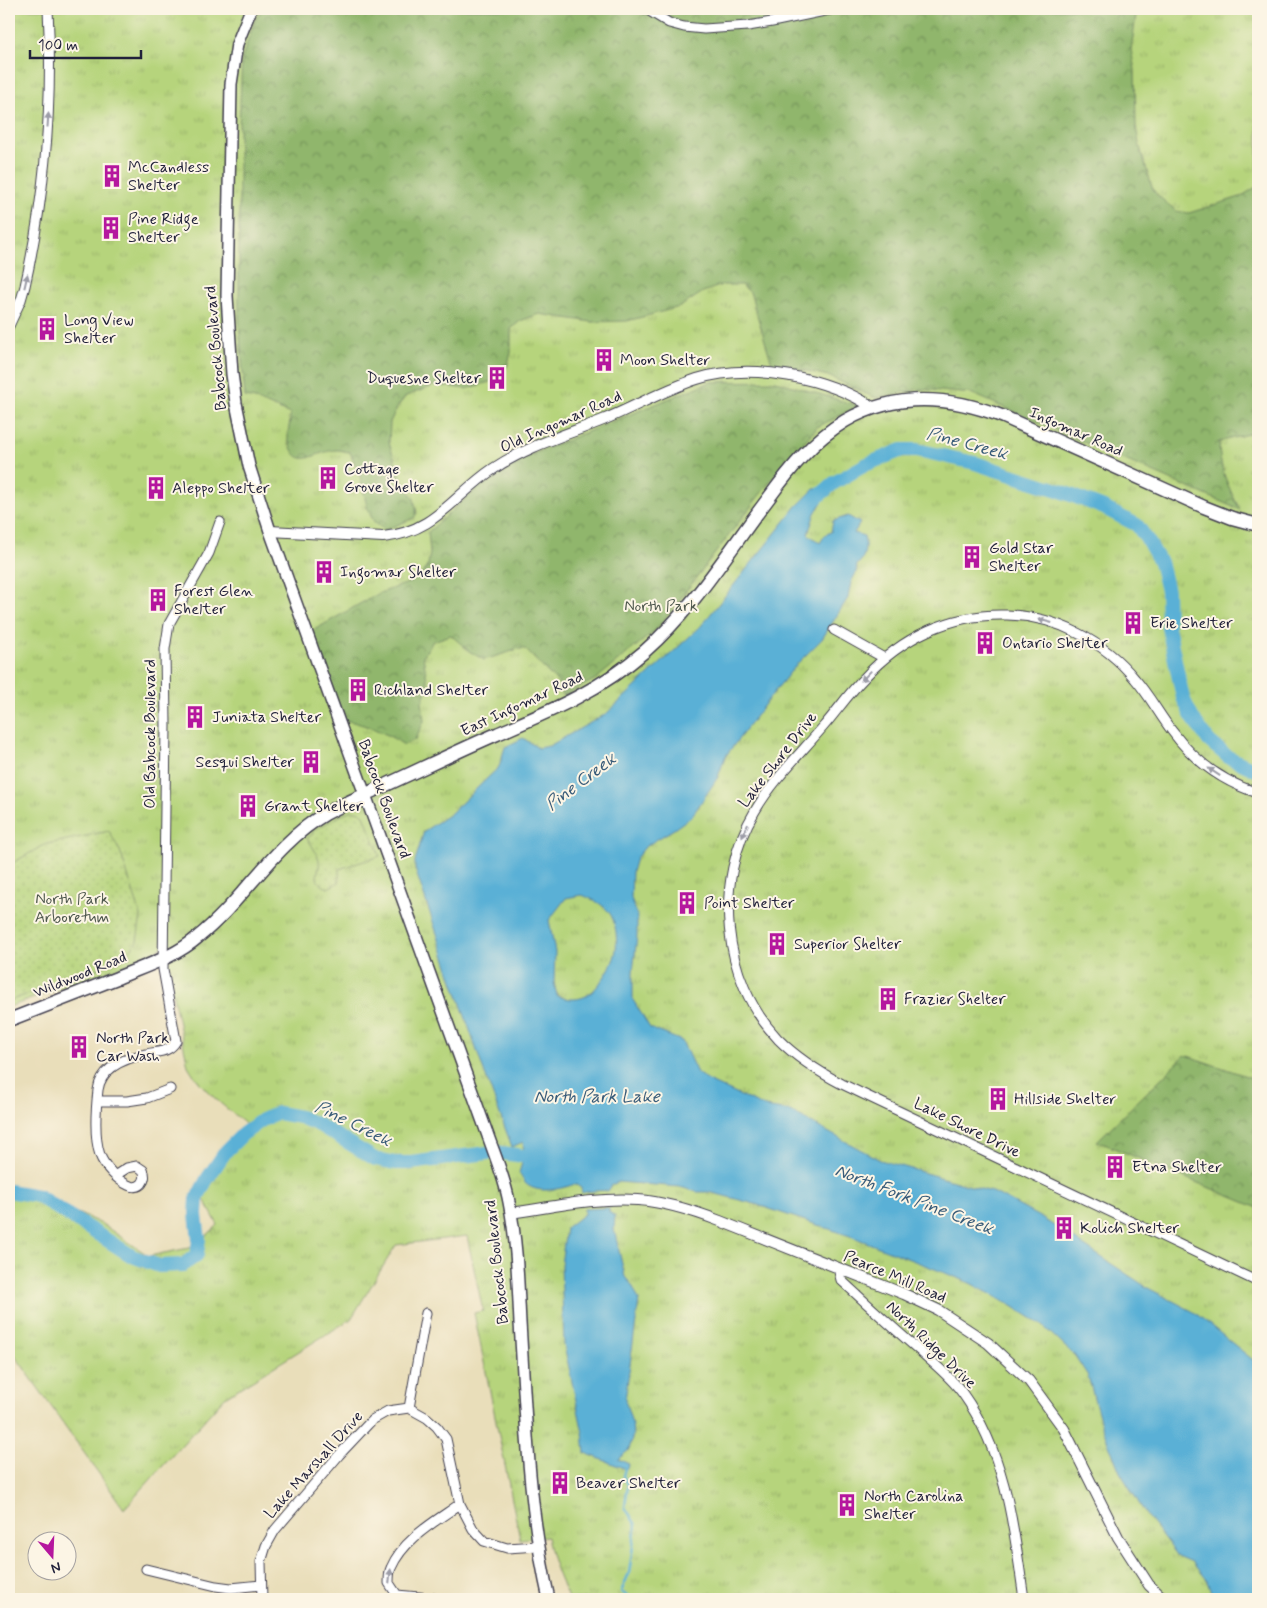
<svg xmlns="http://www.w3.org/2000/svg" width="1267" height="1608" font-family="Mynerve,sans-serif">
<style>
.grass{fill:url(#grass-tufts);stroke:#6c7b5c}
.forest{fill:url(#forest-crowns);stroke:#596c54}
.garden{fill:url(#garden-dots);stroke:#6c7b5c}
.water{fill:#5ab0d6;stroke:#3e6988;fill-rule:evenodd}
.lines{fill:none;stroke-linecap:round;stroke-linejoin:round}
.stream{stroke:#5ab0d6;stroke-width:2.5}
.river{stroke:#5ab0d6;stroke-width:14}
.minor-casing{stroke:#403e4e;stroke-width:11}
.tertiary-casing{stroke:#403e4e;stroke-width:12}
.secondary-casing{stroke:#403e4e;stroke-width:14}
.primary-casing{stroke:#403e4e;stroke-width:15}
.minor{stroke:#fff;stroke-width:9}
.tertiary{stroke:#fff;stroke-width:10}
.secondary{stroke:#fff;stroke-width:11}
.primary{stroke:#fff;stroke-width:12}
.oneway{fill:#9c9ca7}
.labels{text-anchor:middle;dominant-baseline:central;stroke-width:4;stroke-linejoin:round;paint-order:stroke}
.poi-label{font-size:16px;fill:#22223b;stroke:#fcf5e5;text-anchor:start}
.street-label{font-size:16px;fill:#22223b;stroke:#fcf5e5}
.park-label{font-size:16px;fill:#4e574e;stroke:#fcf5e5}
.water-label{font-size:18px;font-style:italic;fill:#385b79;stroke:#fcf5e5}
</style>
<defs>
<pattern id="grass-tufts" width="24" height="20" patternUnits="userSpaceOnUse" patternTransform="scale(1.25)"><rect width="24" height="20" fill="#b6d47c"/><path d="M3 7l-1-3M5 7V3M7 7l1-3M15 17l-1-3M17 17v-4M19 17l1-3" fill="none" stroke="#9cb66c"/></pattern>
<pattern id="forest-crowns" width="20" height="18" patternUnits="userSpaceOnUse" patternTransform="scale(1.25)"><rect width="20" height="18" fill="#90b66c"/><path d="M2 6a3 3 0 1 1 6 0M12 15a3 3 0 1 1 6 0" fill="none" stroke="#75945a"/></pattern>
<pattern id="garden-dots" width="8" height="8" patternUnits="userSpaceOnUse" patternTransform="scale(1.25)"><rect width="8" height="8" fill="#b6d47c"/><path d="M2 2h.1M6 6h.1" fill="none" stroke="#9cb66c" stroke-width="1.8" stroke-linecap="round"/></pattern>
</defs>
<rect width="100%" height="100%" fill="#fcf5e5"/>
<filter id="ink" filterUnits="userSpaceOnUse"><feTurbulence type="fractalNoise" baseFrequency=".02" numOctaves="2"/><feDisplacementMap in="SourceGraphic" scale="10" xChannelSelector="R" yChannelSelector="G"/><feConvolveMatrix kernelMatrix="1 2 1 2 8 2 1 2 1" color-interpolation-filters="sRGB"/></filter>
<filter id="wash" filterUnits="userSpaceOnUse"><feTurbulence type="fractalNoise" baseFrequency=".0096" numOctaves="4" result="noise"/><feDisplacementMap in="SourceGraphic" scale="20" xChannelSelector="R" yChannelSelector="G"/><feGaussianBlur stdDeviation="1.12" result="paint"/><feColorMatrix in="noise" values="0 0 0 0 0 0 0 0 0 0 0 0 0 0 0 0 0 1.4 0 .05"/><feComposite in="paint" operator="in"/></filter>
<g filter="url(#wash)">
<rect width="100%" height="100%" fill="#e9deba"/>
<path class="grass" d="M 9,9 L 1258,9 L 1258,1599 L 569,1599 C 559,1579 551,1559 547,1537 L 520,1539 L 474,1313 L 483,1311 L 467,1236 L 396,1245 L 351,1319 L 225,1397 L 124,1509 L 9,1347 L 9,1195 L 37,1195 L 102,1224 L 149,1256 L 194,1247 L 218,1225 L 199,1190 L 248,1126 C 227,1108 202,1091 188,1066 L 167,968 L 168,944 L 140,960 L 9,1007 Z"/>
<path class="forest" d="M 262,9 L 1137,9 L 1131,50 L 1135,70 L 1136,126 L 1139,144 L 1152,187 L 1156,194 L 1176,211 L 1189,213 L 1240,197 L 1258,186 L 1258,437 L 1251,433 L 1219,442 C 1219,469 1228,486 1240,510 L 973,394 L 920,389 L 876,398 L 828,376 L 794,368 L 773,367 L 750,292 L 741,285 L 722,285 L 703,292 L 680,307 L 627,321 L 592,322 L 539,314 L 520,321 L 511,329 L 511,353 L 507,367 L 495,380 L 467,389 L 436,385 L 406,396 L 398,406 L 390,422 L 389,443 L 403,483 L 414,499 L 417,513 L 414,518 L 385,530 L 375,523 L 368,511 L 360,476 L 350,452 C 346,452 342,450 338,450 C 314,450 297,475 288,438 C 287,431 291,423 290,414 L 255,399 L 245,397 L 239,322 L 239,127 L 242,58 L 255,20 Z
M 776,381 L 859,406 L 817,427 L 775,475 L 657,629 L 596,679 L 564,696 L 557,682 L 525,649 L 519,649 L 484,660 L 469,651 L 451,635 L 433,641 L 423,656 L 428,686 L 422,702 L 424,721 L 416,739 L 404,745 C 382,730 363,724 337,718 L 307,634 L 363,602 L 380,593 L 411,582 L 421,575 L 428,565 L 430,553 L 428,532 L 480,486 L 523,458 L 710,382 Z
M 1185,1055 L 1258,1080 L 1258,1208 L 1097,1141 Z"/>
<path class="garden" d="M 351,810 L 360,812 L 364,815 L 380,856 L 339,869 L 339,882 L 328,888 C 309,880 321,874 319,860 C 318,855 310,842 307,838 L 313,834 L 312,831 Z
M 109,831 L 120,851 L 141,916 L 137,941 L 124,959 L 9,1001 L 9,865 L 44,845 Z"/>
<path class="water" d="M 826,488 L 827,494 L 815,513 L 808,534 L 820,543 L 825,535 L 831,532 L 833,521 L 848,516 L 860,523 L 854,533 L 864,536 C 866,546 866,558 857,565 L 856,573 L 851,582 L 848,598 L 822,639 L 796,665 L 771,696 L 725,757 L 718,777 L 692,816 L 674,829 L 646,846 L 636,858 L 632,872 L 631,898 L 637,915 L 637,936 L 633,972 L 633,1000 L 650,1028 L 682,1041 L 697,1073 L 710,1082 L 765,1107 L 789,1111 L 880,1160 L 995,1193 L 1045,1220 L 1148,1288 L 1194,1312 L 1258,1364 L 1258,1599 L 1213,1599 L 1207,1581 L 1192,1562 L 1178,1556 L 1148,1518 L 1120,1472 L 1102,1427 L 1088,1376 L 1075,1356 L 1042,1325 L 1009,1304 L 968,1282 L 853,1237 L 755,1204 L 709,1192 L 697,1192 L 680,1187 L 618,1182 L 612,1185 L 608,1191 C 602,1190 588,1191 582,1193 L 581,1188 L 575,1184 C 561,1189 537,1195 525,1183 C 523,1180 521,1176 519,1173 L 524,1156 L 523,1142 L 512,1147 L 482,1066 L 415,869 L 415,861 L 424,831 L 450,814 L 499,767 L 505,747 L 523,738 L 538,748 L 549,746 L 606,714 L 701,626 L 797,506 L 814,489 ZM 582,895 C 592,899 601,903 608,911 C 617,921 618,943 615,955 C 612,967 597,991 586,996 C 576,1001 567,999 557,996 L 554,982 L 555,952 L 549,920 L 566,898 Z
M 604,1208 L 609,1208 L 609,1212 L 615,1216 L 614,1229 L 625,1277 L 632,1285 L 639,1300 L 625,1400 L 632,1423 L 633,1435 L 629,1450 L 618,1459 L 629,1464 L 626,1469 L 585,1453 L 583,1433 L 564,1345 L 561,1265 L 566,1228 L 584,1214 L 584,1209 Z"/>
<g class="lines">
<path class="stream" d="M 625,1468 L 623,1476 L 628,1484 L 625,1507 L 636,1525 L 629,1573 L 621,1592 L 634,1599"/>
<path class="river" d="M 813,501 L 834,483 L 865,465 L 902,450 L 917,450 L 975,463 L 1058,490 L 1104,508 L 1137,525 L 1148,541 L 1160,562 L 1167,591 L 1168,627 L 1183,698 L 1192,717 L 1209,741 L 1228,757 L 1258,771
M 9,1191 L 38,1196 L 132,1256 L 159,1266 L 183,1265 L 197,1255 L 199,1239 L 196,1215 L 197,1198 L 207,1179 L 226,1151 L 243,1134 L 262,1120 L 278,1113 L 300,1117 L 319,1125 L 375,1159 L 395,1163 L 411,1163 L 495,1152 L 524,1156 L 542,1151"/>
</g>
</g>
<g filter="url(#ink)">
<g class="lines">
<defs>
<path id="minor" d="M 646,9 L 669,23 L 684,27 L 704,29 L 748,26 L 772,22 L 834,9
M 9,326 L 21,300 L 25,286 C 45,196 53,101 48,9
M 834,630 L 884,658
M 1258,793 C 1223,782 1194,761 1172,731 C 1159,714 1149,695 1135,679 C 1104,641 1056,616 1007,615 C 951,613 902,637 864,678 C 849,693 837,711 823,727 C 800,754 773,780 755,811 C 713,881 721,979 778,1039 C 797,1058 819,1072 842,1084 L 1258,1282
M 98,1101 L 127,1101 L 147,1098 L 170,1089
M 116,1175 L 127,1168 L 137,1166 L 143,1170 C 148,1180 140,1191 128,1185 C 117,1180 104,1166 100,1155 C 94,1138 96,1108 98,1090 C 101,1067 126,1058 146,1054 C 158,1051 169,1053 176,1041 L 163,969 L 166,726 L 165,649 L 169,624 L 209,553 L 220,522
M 838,1268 L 841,1280 C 867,1304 893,1328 920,1351 C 934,1364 952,1378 963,1394 C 1006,1454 1014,1528 1024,1599
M 409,1408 L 426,1313
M 146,1569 L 216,1586 L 231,1588 L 261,1585
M 262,1599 L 261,1562 L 266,1546 L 275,1530 L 339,1455 L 372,1420 L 388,1411 L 409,1408 L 427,1418 L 437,1427 L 446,1439 L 460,1504 L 473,1529 L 484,1541 L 507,1548 L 538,1546
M 441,1599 L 397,1595 L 389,1583 C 389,1578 389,1572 391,1568 C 403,1539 436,1521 460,1504"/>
<path id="tertiary" d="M 270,531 L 383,537 C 435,532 453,496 493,469 C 527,446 566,435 603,420 C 634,407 664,390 697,379 C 751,362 827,377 874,408
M 511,1213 C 553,1207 595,1197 638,1200 C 666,1202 694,1211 720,1221 L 904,1294 L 938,1310 L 988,1343 L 1029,1381 L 1064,1429 L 1118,1537 L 1149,1585 L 1164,1599"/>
<path id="secondary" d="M 251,9 L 237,44 L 231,84 L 227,296 L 232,374 L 236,403 L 249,466 L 270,531 L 487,1133 C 495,1156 505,1179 509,1202 C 517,1242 518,1283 520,1323 C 526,1416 528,1508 549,1599"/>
<path id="primary" d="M 9,1020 C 45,1006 81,992 117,978 C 145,966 175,957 198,937 C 244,900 274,844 325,814 C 345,803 366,794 386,785 C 423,768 460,750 497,734 C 553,710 599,691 645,651 C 694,608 729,550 768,499 C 790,469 813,440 845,421 C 895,392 951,396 1004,417 L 1204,507 L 1232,518 L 1258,525"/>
</defs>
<use href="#minor" class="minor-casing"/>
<use href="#tertiary" class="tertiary-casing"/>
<use href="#secondary" class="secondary-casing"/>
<use href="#primary" class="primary-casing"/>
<use href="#minor" class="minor"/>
<use href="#tertiary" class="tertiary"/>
<use href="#secondary" class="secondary"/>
<use href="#primary" class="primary"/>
</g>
<defs><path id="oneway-solid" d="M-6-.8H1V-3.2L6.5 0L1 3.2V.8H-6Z" transform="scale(1.25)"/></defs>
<g class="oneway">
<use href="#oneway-solid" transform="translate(48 120) rotate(-86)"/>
<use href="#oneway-solid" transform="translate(26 281) rotate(-77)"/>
<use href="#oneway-solid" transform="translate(1045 621) rotate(-165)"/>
<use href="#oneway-solid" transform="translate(866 676) rotate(134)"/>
<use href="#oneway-solid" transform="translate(1214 772) rotate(-146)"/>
<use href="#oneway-solid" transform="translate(745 831) rotate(114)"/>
<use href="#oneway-solid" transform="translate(390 1576) rotate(-84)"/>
</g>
</g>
<defs>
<symbol id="building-bare" viewBox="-9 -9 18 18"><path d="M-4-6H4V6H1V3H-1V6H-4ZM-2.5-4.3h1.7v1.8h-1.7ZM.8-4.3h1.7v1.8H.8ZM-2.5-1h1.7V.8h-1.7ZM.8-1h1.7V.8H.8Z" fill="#b5179e" stroke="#fcf5e5" stroke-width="2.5" paint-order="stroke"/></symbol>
</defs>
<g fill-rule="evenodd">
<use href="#building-bare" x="96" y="160" width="32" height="32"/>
<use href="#building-bare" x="95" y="212" width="32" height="32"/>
<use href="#building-bare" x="31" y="313" width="32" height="32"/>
<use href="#building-bare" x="588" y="344" width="32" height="32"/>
<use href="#building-bare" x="481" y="362" width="32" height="32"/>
<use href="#building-bare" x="312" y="462" width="32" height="32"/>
<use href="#building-bare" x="140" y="472" width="32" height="32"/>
<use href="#building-bare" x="956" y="541" width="32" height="32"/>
<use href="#building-bare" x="308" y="556" width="32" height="32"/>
<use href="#building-bare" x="142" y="584" width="32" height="32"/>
<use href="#building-bare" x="1117" y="607" width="32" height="32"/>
<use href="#building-bare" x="969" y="627" width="32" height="32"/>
<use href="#building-bare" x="342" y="674" width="32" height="32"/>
<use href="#building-bare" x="179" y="701" width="32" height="32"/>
<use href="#building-bare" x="295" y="746" width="32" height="32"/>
<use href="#building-bare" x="232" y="790" width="32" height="32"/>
<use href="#building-bare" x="671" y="887" width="32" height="32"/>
<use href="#building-bare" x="761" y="928" width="32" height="32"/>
<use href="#building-bare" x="872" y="983" width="32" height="32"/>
<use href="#building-bare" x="63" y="1031" width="32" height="32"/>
<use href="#building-bare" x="982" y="1083" width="32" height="32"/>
<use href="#building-bare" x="1099" y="1151" width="32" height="32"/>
<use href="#building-bare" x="1048" y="1212" width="32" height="32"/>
<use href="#building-bare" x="544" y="1467" width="32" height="32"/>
<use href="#building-bare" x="831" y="1489" width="32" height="32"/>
</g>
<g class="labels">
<g class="poi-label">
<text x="128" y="167">McCandless<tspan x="128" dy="18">Shelter</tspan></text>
<text x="128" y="219">Pine Ridge<tspan x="128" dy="18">Shelter</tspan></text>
<text x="64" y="320">Long View<tspan x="64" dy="18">Shelter</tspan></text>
<text x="620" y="360">Moon Shelter</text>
<text x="481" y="378" text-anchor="end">Duquesne Shelter</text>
<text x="344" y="469">Cottage<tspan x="344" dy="18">Grove Shelter</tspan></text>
<text x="172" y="488">Aleppo Shelter</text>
<text x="989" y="548">Gold Star<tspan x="989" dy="18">Shelter</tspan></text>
<text x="340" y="572">Ingomar Shelter</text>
<text x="174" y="591">Forest Glen<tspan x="174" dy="18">Shelter</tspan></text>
<text x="1150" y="623">Erie Shelter</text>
<text x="1002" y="643">Ontario Shelter</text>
<text x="374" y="690">Richland Shelter</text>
<text x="212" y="717">Juniata Shelter</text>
<text x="294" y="762" text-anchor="end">Sesqui Shelter</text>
<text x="264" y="806">Grant Shelter</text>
<text x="704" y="903">Point Shelter</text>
<text x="794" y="944">Superior Shelter</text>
<text x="904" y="999">Frazier Shelter</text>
<text x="96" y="1038">North Park<tspan x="96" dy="18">Car Wash</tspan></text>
<text x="1014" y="1099">Hillside Shelter</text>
<text x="1132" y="1167">Etna Shelter</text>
<text x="1080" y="1228">Kolich Shelter</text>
<text x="576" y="1483">Beaver Shelter</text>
<text x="864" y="1496">North Carolina<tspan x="864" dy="18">Shelter</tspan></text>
</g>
<g class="street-label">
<text transform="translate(216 348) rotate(-95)">Babcock Boulevard</text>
<text transform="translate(561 422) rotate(-24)">Old Ingomar Road</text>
<text transform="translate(1076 432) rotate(24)">Ingomar Road</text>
<text transform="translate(522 704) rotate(-25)">East Ingomar Road</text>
<text transform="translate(150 734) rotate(-90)">Old Babcock Boulevard</text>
<text transform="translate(778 760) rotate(-52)">Lake Shore Drive</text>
<text transform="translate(384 799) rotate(70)">Babcock Boulevard</text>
<text transform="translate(80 975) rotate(-22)">Wildwood Road</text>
<text transform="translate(967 1128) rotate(26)">Lake Shore Drive</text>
<text transform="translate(497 1262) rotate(-96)">Babcock Boulevard</text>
<text transform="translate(895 1277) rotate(23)">Pearce Mill Road</text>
<text transform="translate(931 1345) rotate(44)">North Ridge Drive</text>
<text transform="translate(314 1465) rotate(-48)">Lake Marshall Drive</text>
</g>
<g class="park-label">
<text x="661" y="606">North Park</text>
<text x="72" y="899">North Park<tspan x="72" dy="18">Arboretum</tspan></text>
</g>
<g class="water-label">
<text transform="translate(967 444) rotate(15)">Pine Creek</text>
<text transform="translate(581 782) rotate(-37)">Pine Creek</text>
<text x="597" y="1097">North Park Lake</text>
<text transform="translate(353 1124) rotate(26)">Pine Creek</text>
<text transform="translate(914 1200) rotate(21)">North Fork Pine Creek</text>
</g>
</g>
<rect width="1267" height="1608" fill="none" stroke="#fcf5e5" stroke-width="30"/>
<g transform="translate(52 1556) rotate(161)"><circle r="24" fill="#fcf5e5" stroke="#a5a1a1"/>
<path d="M0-4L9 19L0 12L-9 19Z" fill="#b5179e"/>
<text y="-8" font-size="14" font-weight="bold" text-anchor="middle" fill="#22223b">N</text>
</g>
<path d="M30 50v8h111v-8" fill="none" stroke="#22223b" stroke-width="2.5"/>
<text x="38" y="50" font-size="15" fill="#22223b" stroke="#fcf5e5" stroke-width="4" paint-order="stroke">100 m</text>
</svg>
